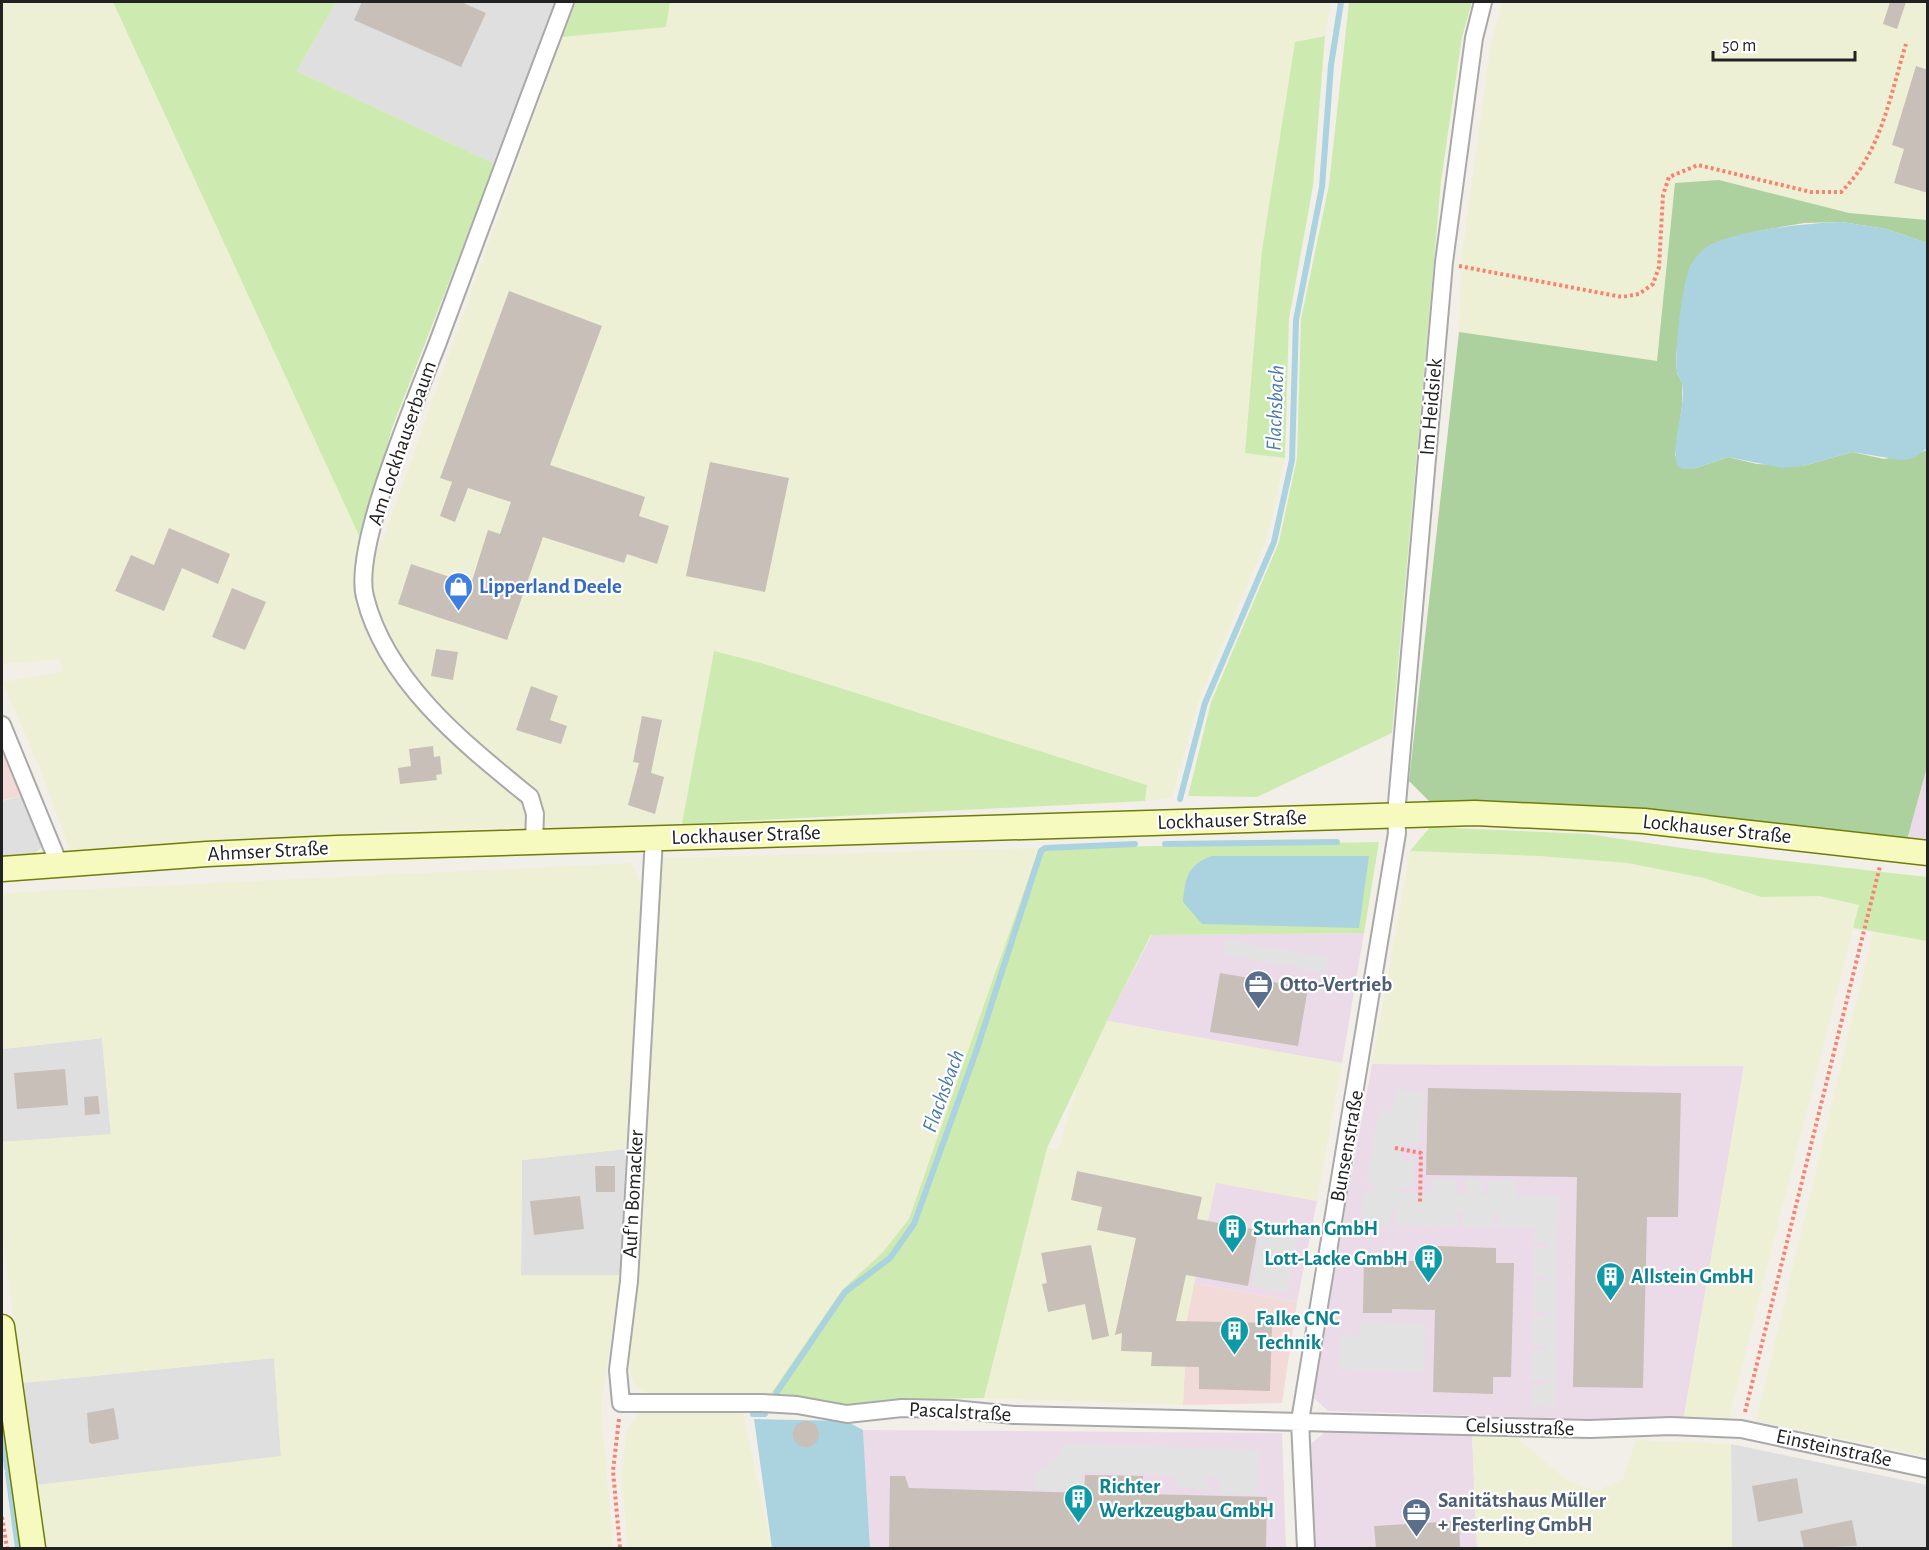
<svg xmlns="http://www.w3.org/2000/svg" width="1929" height="1550" font-family="'Alegreya Sans',sans-serif">
<style>
.residential{fill:#e0dfdf}
.commercial{fill:#f2dad9}
.industrial{fill:#ebdbe8}
.farmland{fill:#eef0d5}
.grass{fill:#cdebb0}
.forest{fill:#add19e}
.parking{fill:#e2e2e2}
.water{fill:#aad3df}
.lines{fill:none;stroke-linecap:round;stroke-linejoin:round}
.stream{stroke:#aad3df;stroke-width:6}
.building{fill:#c7bfb8}
.street-casing{stroke:#a9a9a9;stroke-width:20}
.secondary-casing{stroke:#707d05;stroke-width:27}
.path{stroke:#fa8072;stroke-width:4;stroke-dasharray:3 3;stroke-linecap:butt}
.street{stroke:#fff;stroke-width:16}
.secondary{stroke:#f7fabf;stroke-width:24}
.labels{text-anchor:middle;dominant-baseline:central;stroke-width:4.5;stroke-linejoin:round;paint-order:stroke}
.street-label{font-size:21px;fill:#222;stroke:#fff}
.shop-label{font-size:21px;font-weight:bold;fill:#366cbe;stroke:#fff;text-anchor:start}
.service-label{font-size:21px;font-weight:bold;fill:#4e5e75;stroke:#fff;text-anchor:start}
.culture-label{font-size:21px;font-weight:bold;fill:#0d838f;stroke:#fff;text-anchor:start}
.water-label{font-size:22px;font-style:italic;fill:#4a7aab;stroke:#fff}
</style>
<rect width="100%" height="100%" fill="#f2efe9"/>
<path class="residential" d="M 336,2 L 559,2 L 495,164 L 297,71 Z
M 25,795 L 41,835 L 41,848 L 33,855 L 2,857 L 2,801 Z
M 102,1038 L 111,1135 L 2,1142 L 2,1049 Z
M 626,1149 L 620,1275 L 521,1275 L 522,1160 Z
M 274,1358 L 281,1457 L 37,1485 L 22,1383 Z
M 1731,1444 L 1927,1485 L 1927,1548 L 1732,1548 Z"/>
<path class="commercial" d="M 2,742 L 25,795 L 2,800 Z
M 1194,1283 L 1297,1302 L 1282,1403 L 1183,1405 L 1187,1318 Z"/>
<path class="industrial" d="M 1927,767 L 1927,843 L 1907,840 Z
M 1364,933 L 1342,1063 L 1107,1021 L 1152,935 Z
M 1372,1064 L 1744,1066 L 1683,1422 L 1328,1411 L 1314,1398 L 1324,1324 Z
M 1216,1182 L 1317,1201 L 1297,1302 L 1194,1283 Z
M 863,1430 L 1282,1433 L 1286,1548 L 870,1548 Z
M 1327,1430 L 1472,1435 L 1477,1548 L 1315,1548 L 1311,1444 Z"/>
<path class="farmland" d="M 2,2 L 113,2 L 361,540 L 380,548 L 562,37 L 666,27 L 670,2 L 1331,2 L 1325,36 L 1295,42 L 1246,453 L 1285,458 L 1267,538 L 1199,700 L 1172,798 L 1145,801 L 1147,785 L 761,663 L 714,652 L 682,824 L 386,831 L 70,852 L 46,784 L 3,682 L 62,672 L 60,659 L 2,664 Z
M 1502,2 L 1927,2 L 1927,220 L 1849,213 L 1719,180 L 1658,362 L 1459,332 L 1461,261 L 1490,49 Z
M 1039,848 L 909,1219 L 883,1252 L 842,1290 L 770,1395 L 648,1394 L 634,1385 L 629,1368 L 661,858 Z
M 1410,851 L 1539,856 L 1627,863 L 1704,878 L 1761,897 L 1819,896 L 1859,905 L 1728,1422 L 1683,1422 L 1744,1066 L 1372,1064 Z
M 632,863 L 643,891 L 626,1149 L 522,1160 L 521,1275 L 620,1275 L 601,1407 L 613,1548 L 45,1548 L 37,1485 L 281,1456 L 274,1358 L 22,1383 L 2,1232 L 2,1142 L 111,1134 L 102,1038 L 2,1049 L 2,893 Z
M 1873,932 L 1927,941 L 1927,1456 L 1756,1421 Z
M 1107,1021 L 1342,1063 L 1317,1201 L 1216,1183 L 1187,1318 L 1183,1405 L 984,1398 L 1047,1148 L 1058,1150 L 1078,1083 Z
M 742,1408 L 772,1548 L 628,1548 L 621,1476 L 627,1429 L 642,1410 Z
M 1472,1435 L 1516,1437 L 1568,1481 L 1597,1491 L 1623,1479 L 1636,1440 L 1731,1444 L 1732,1548 L 1477,1548 Z"/>
<path class="grass" d="M 113,2 L 336,2 L 297,71 L 495,164 L 392,428 L 361,540 Z
M 576,2 L 670,2 L 666,27 L 562,37 Z
M 1349,2 L 1472,2 L 1462,37 L 1441,181 L 1392,733 L 1257,797 L 1188,796 L 1211,702 L 1279,542 L 1297,458 L 1301,319 L 1329,185 Z
M 1325,36 L 1313,186 L 1289,319 L 1285,458 L 1245,453 L 1262,250 L 1295,42 Z
M 714,651 L 761,663 L 1147,785 L 1145,801 L 682,824 Z
M 1430,827 L 1588,834 L 1709,852 L 1927,877 L 1927,941 L 1853,928 L 1859,905 L 1819,896 L 1761,897 L 1704,878 L 1627,863 L 1539,856 L 1410,851 Z
M 1379,842 L 1364,933 L 1151,935 L 1107,1021 L 1047,1148 L 984,1398 L 882,1400 L 843,1407 L 770,1395 L 842,1290 L 883,1252 L 909,1219 L 1039,848 Z"/>
<path class="forest" d="M 1719,180 L 1849,213 L 1927,220 L 1927,243 L 1886,229 L 1842,222 L 1804,223 L 1758,231 L 1718,243 L 1690,267 L 1676,355 L 1677,373 L 1682,383 L 1682,406 L 1675,456 L 1693,469 L 1728,457 L 1757,464 L 1803,466 L 1852,452 L 1884,459 L 1925,451 L 1927,448 L 1927,767 L 1907,840 L 1613,808 L 1429,801 L 1409,781 L 1459,332 L 1657,361 L 1675,183 Z"/>
<path class="parking" d="M 1226,940 L 1328,958 L 1325,972 L 1224,955 Z
M 1396,1088 L 1426,1094 L 1418,1144 L 1404,1142 L 1401,1158 L 1415,1161 L 1411,1189 L 1396,1187 L 1400,1192 L 1433,1193 L 1433,1179 L 1456,1179 L 1456,1194 L 1467,1194 L 1467,1179 L 1483,1180 L 1483,1195 L 1487,1195 L 1488,1180 L 1517,1181 L 1516,1196 L 1559,1197 L 1555,1407 L 1530,1406 L 1531,1384 L 1546,1384 L 1546,1379 L 1531,1380 L 1532,1350 L 1547,1350 L 1547,1345 L 1532,1345 L 1533,1315 L 1547,1316 L 1548,1312 L 1533,1311 L 1534,1281 L 1548,1281 L 1548,1277 L 1533,1277 L 1534,1247 L 1548,1248 L 1549,1243 L 1534,1242 L 1535,1228 L 1498,1227 L 1498,1213 L 1494,1213 L 1493,1227 L 1463,1227 L 1463,1212 L 1458,1212 L 1459,1226 L 1395,1225 L 1395,1210 L 1391,1210 L 1390,1225 L 1361,1224 L 1362,1191 L 1371,1192 L 1379,1184 L 1366,1182 L 1379,1110 L 1392,1112 Z
M 1262,1221 L 1299,1227 L 1287,1292 L 1251,1286 Z
M 1361,1321 L 1425,1322 L 1424,1372 L 1339,1369 L 1341,1335 L 1360,1336 Z
M 1065,1444 L 1263,1450 L 1257,1462 L 1257,1495 L 1219,1494 L 1219,1480 L 1217,1477 L 1203,1476 L 1210,1490 L 1180,1488 L 1172,1475 L 1082,1472 L 1081,1490 L 1034,1490 L 1034,1474 L 1057,1459 Z"/>
<path class="water" d="M 1842,222 L 1886,229 L 1927,243 L 1927,448 L 1914,458 L 1901,460 L 1852,452 L 1803,466 L 1782,468 L 1728,457 L 1693,469 L 1683,469 L 1677,466 C 1671,439 1686,412 1682,384 C 1681,380 1678,376 1677,372 C 1674,354 1682,284 1690,267 C 1692,262 1699,253 1704,249 C 1729,230 1810,223 1842,222 Z
M 1212,856 L 1369,856 L 1359,928 L 1202,924 L 1183,902 C 1185,878 1188,864 1212,856 Z
M 754,1419 L 846,1421 L 863,1430 L 870,1548 L 772,1548 Z"/>
<g class="lines">
<path class="stream" d="M 1180,799 L 1205,703 L 1274,542 L 1292,460 L 1296,320 L 1322,187 L 1331,65 L 1341,2
M 1165,844 L 1337,842
M 777,1392 L 845,1292 L 890,1258 L 914,1224 L 976,1052 L 1041,851 L 1045,848 L 1135,844
M 753,1414 L 765,1414 L 766,1411
M 2,1427 L 7,1468
M 8,1473 L 18,1548"/>
</g>
<path class="building" d="M 362,2 L 461,2 L 486,13 L 461,67 L 354,20 Z
M 1890,2 L 1906,2 L 1897,29 L 1883,24 Z
M 1916,66 L 1928,70 L 1928,193 L 1894,183 L 1904,149 L 1892,145 Z
M 509,291 L 602,326 L 550,465 L 645,497 L 639,516 L 669,526 L 657,564 L 627,554 L 624,563 L 543,537 L 507,640 L 398,604 L 411,564 L 471,584 L 488,530 L 500,534 L 511,502 L 468,488 L 455,522 L 440,516 L 452,482 L 440,478 Z
M 710,462 L 789,478 L 765,592 L 686,576 Z
M 169,528 L 230,554 L 218,584 L 182,568 L 164,611 L 115,591 L 131,555 L 154,565 Z
M 232,588 L 266,602 L 245,650 L 212,637 Z
M 436,649 L 458,652 L 453,680 L 431,676 Z
M 531,686 L 558,696 L 550,720 L 567,726 L 561,744 L 516,730 Z
M 642,716 L 662,720 L 651,773 L 664,777 L 655,814 L 628,805 L 639,763 L 633,762 Z
M 433,746 L 434,757 L 440,756 L 442,774 L 436,775 L 437,780 L 400,784 L 398,768 L 411,766 L 409,749 Z
M 1220,973 L 1308,988 L 1298,1046 L 1210,1032 Z
M 65,1069 L 68,1105 L 17,1109 L 14,1073 Z
M 1428,1088 L 1681,1093 L 1678,1217 L 1647,1217 L 1643,1388 L 1573,1387 L 1577,1177 L 1426,1175 Z
M 98,1096 L 100,1114 L 85,1115 L 84,1097 Z
M 595,1166 L 615,1166 L 615,1192 L 596,1192 Z
M 1077,1171 L 1202,1197 L 1197,1219 L 1258,1230 L 1248,1286 L 1186,1275 L 1176,1321 L 1272,1323 L 1270,1391 L 1199,1389 L 1199,1367 L 1151,1366 L 1152,1352 L 1121,1351 L 1122,1333 L 1115,1335 L 1136,1238 L 1097,1230 L 1102,1207 L 1071,1200 Z
M 580,1196 L 584,1229 L 534,1235 L 530,1201 Z
M 1091,1245 L 1109,1336 L 1092,1340 L 1085,1304 L 1048,1312 L 1042,1284 L 1047,1283 L 1041,1253 Z
M 1436,1246 L 1496,1248 L 1496,1263 L 1514,1263 L 1511,1377 L 1493,1377 L 1493,1394 L 1433,1392 L 1435,1310 L 1392,1309 L 1392,1313 L 1363,1313 L 1364,1255 L 1393,1256 L 1393,1261 L 1436,1261 Z
M 114,1408 L 119,1439 L 92,1444 L 89,1442 L 87,1413 Z
M793 1434a13 13 0 1 1 26 0a13 13 0 1 1-26 0Z
M 1085,1475 L 1143,1476 L 1143,1494 L 1267,1497 L 1266,1548 L 889,1548 L 890,1476 L 905,1476 L 909,1488 L 1084,1493 Z
M 1797,1478 L 1803,1513 L 1758,1522 L 1752,1486 Z
M 1852,1520 L 1857,1546 L 1804,1548 L 1800,1531 Z
M 1459,1521 L 1460,1548 L 1376,1548 L 1374,1526 Z"/>
<g class="lines">
<defs>
<path id="street" d="M 2,725 L 59,864
M 654,838 L 629,1281 L 618,1370 L 621,1403 L 762,1403 L 797,1405 L 847,1414 L 902,1408 L 953,1409 L 1014,1415 L 1590,1429 L 1671,1426 L 1741,1429 L 1928,1469
M 534,842 L 535,814 L 530,797 C 466,745 386,682 365,597 C 352,546 417,397 438,342 C 480,228 522,115 565,2
M 1306,1548 L 1300,1421 L 1397,833 L 1396,815 L 1444,262 L 1474,38 L 1483,2"/>
<path id="secondary" d="M 2,869 L 207,854 L 338,848 L 1475,813 L 1644,821 L 1928,853
M 2,1327 L 33,1548"/>
</defs>
<use href="#street" class="street-casing"/>
<use href="#secondary" class="secondary-casing"/>
<path class="path" d="M 1459,266 L 1622,297 L 1639,294 L 1653,284 L 1659,267 L 1663,195 L 1669,177 L 1698,165 L 1811,192 L 1841,192 C 1881,153 1890,96 1906,44
M 1395,1148 L 1421,1153 L 1420,1202
M 1745,1412 L 1880,866
M 619,1419 L 613,1471 L 620,1548
M 2,1517 L 7,1548"/>
<use href="#street" class="street"/>
<use href="#secondary" class="secondary"/>
</g>
<defs>
<symbol id="shop-pin" viewBox="-11 -11 22 30"><path d="M0 17L-7.5 6A9.5 9.5 0 1 1 7.5 6Z" fill="#3f7fe0" stroke="#fff"/><path d="M-5-2.5h2.3a2.7 3.5 0 0 1 5.4 0H5L5.5 6h-11ZM-1.5-2.5h3a1.5 2.3 0 0 0-3 0Z" fill="#fff"/></symbol>
<symbol id="office-pin" viewBox="-11 -11 22 30"><path d="M0 17L-7.5 6A9.5 9.5 0 1 1 7.5 6Z" fill="#5c6f8a" stroke="#fff"/><path d="M-6-3h4V-5.5h4V-3h4V5H-6ZM-1-4.5V-3h2v-1.5ZM-6 0V1H6V0Z" fill="#fff"/></symbol>
<symbol id="building-pin" viewBox="-11 -11 22 30"><path d="M0 17L-7.5 6A9.5 9.5 0 1 1 7.5 6Z" fill="#0f9aa8" stroke="#fff"/><path d="M-4-6H4V6H1V3H-1V6H-4ZM-2.5-4.3h1.7v1.8h-1.7ZM.8-4.3h1.7v1.8H.8ZM-2.5-1h1.7V.8h-1.7ZM.8-1h1.7V.8H.8Z" fill="#fff"/></symbol>
</defs>
<g fill-rule="evenodd">
<use href="#shop-pin" x="442" y="570" width="33" height="45"/>
<use href="#office-pin" x="1242" y="968" width="33" height="45"/>
<use href="#building-pin" x="1216" y="1212" width="33" height="45"/>
<use href="#building-pin" x="1412" y="1242" width="33" height="45"/>
<use href="#building-pin" x="1594" y="1260" width="33" height="45"/>
<use href="#building-pin" x="1218" y="1314" width="33" height="45"/>
<use href="#building-pin" x="1062" y="1482" width="33" height="45"/>
<use href="#office-pin" x="1400" y="1496" width="33" height="45"/>
</g>
<g class="labels">
<g class="street-label">
<text transform="translate(1431 407) rotate(-85)">Im Heidsiek</text>
<text transform="translate(402 443) rotate(-71)">Am Lockhauserbaum</text>
<text transform="translate(1232 820) rotate(-2)">Lockhauser Straße</text>
<text transform="translate(1717 829) rotate(6)">Lockhauser Straße</text>
<text transform="translate(746 835) rotate(-2)">Lockhauser Straße</text>
<text transform="translate(268 851) rotate(-3)">Ahmser Straße</text>
<text transform="translate(1347 1146) rotate(-80)">Bunsenstraße</text>
<text transform="translate(633 1194) rotate(-87)">Auf'n Bomacker</text>
<text transform="translate(960 1412) rotate(3)">Pascalstraße</text>
<text transform="translate(1520 1427) rotate(2)">Celsiusstraße</text>
<text transform="translate(1834 1448) rotate(12)">Einsteinstraße</text>
</g>
<g class="shop-label">
<text x="479" y="586">Lipperland Deele</text>
</g>
<g class="service-label">
<text x="1280" y="984">Otto-Vertrieb</text>
<text x="1438" y="1500">Sanitätshaus Müller<tspan x="1438" dy="24">+ Festerling GmbH</tspan></text>
</g>
<g class="culture-label">
<text x="1253" y="1228">Sturhan GmbH</text>
<text x="1408" y="1258" text-anchor="end">Lott-Lacke GmbH</text>
<text x="1631" y="1276">Allstein GmbH</text>
<text x="1256" y="1318">Falke CNC<tspan x="1256" dy="24">Technik</tspan></text>
<text x="1099" y="1486">Richter<tspan x="1099" dy="24">Werkzeugbau GmbH</tspan></text>
</g>
<g class="water-label">
<text transform="translate(1275 408) rotate(-88)">Flachsbach</text>
<text transform="translate(943 1091) rotate(-70)">Flachsbach</text>
</g>
</g>
<rect width="1929" height="1550" fill="none" stroke="#222222" stroke-width="6"/>
<path d="M1713 51v9h142v-9" fill="none" stroke="#222222" stroke-width="3"/>
<text x="1722" y="51" font-size="18" fill="#222222" stroke="#ffffff" stroke-width="4.5" paint-order="stroke">50 m</text>
</svg>
